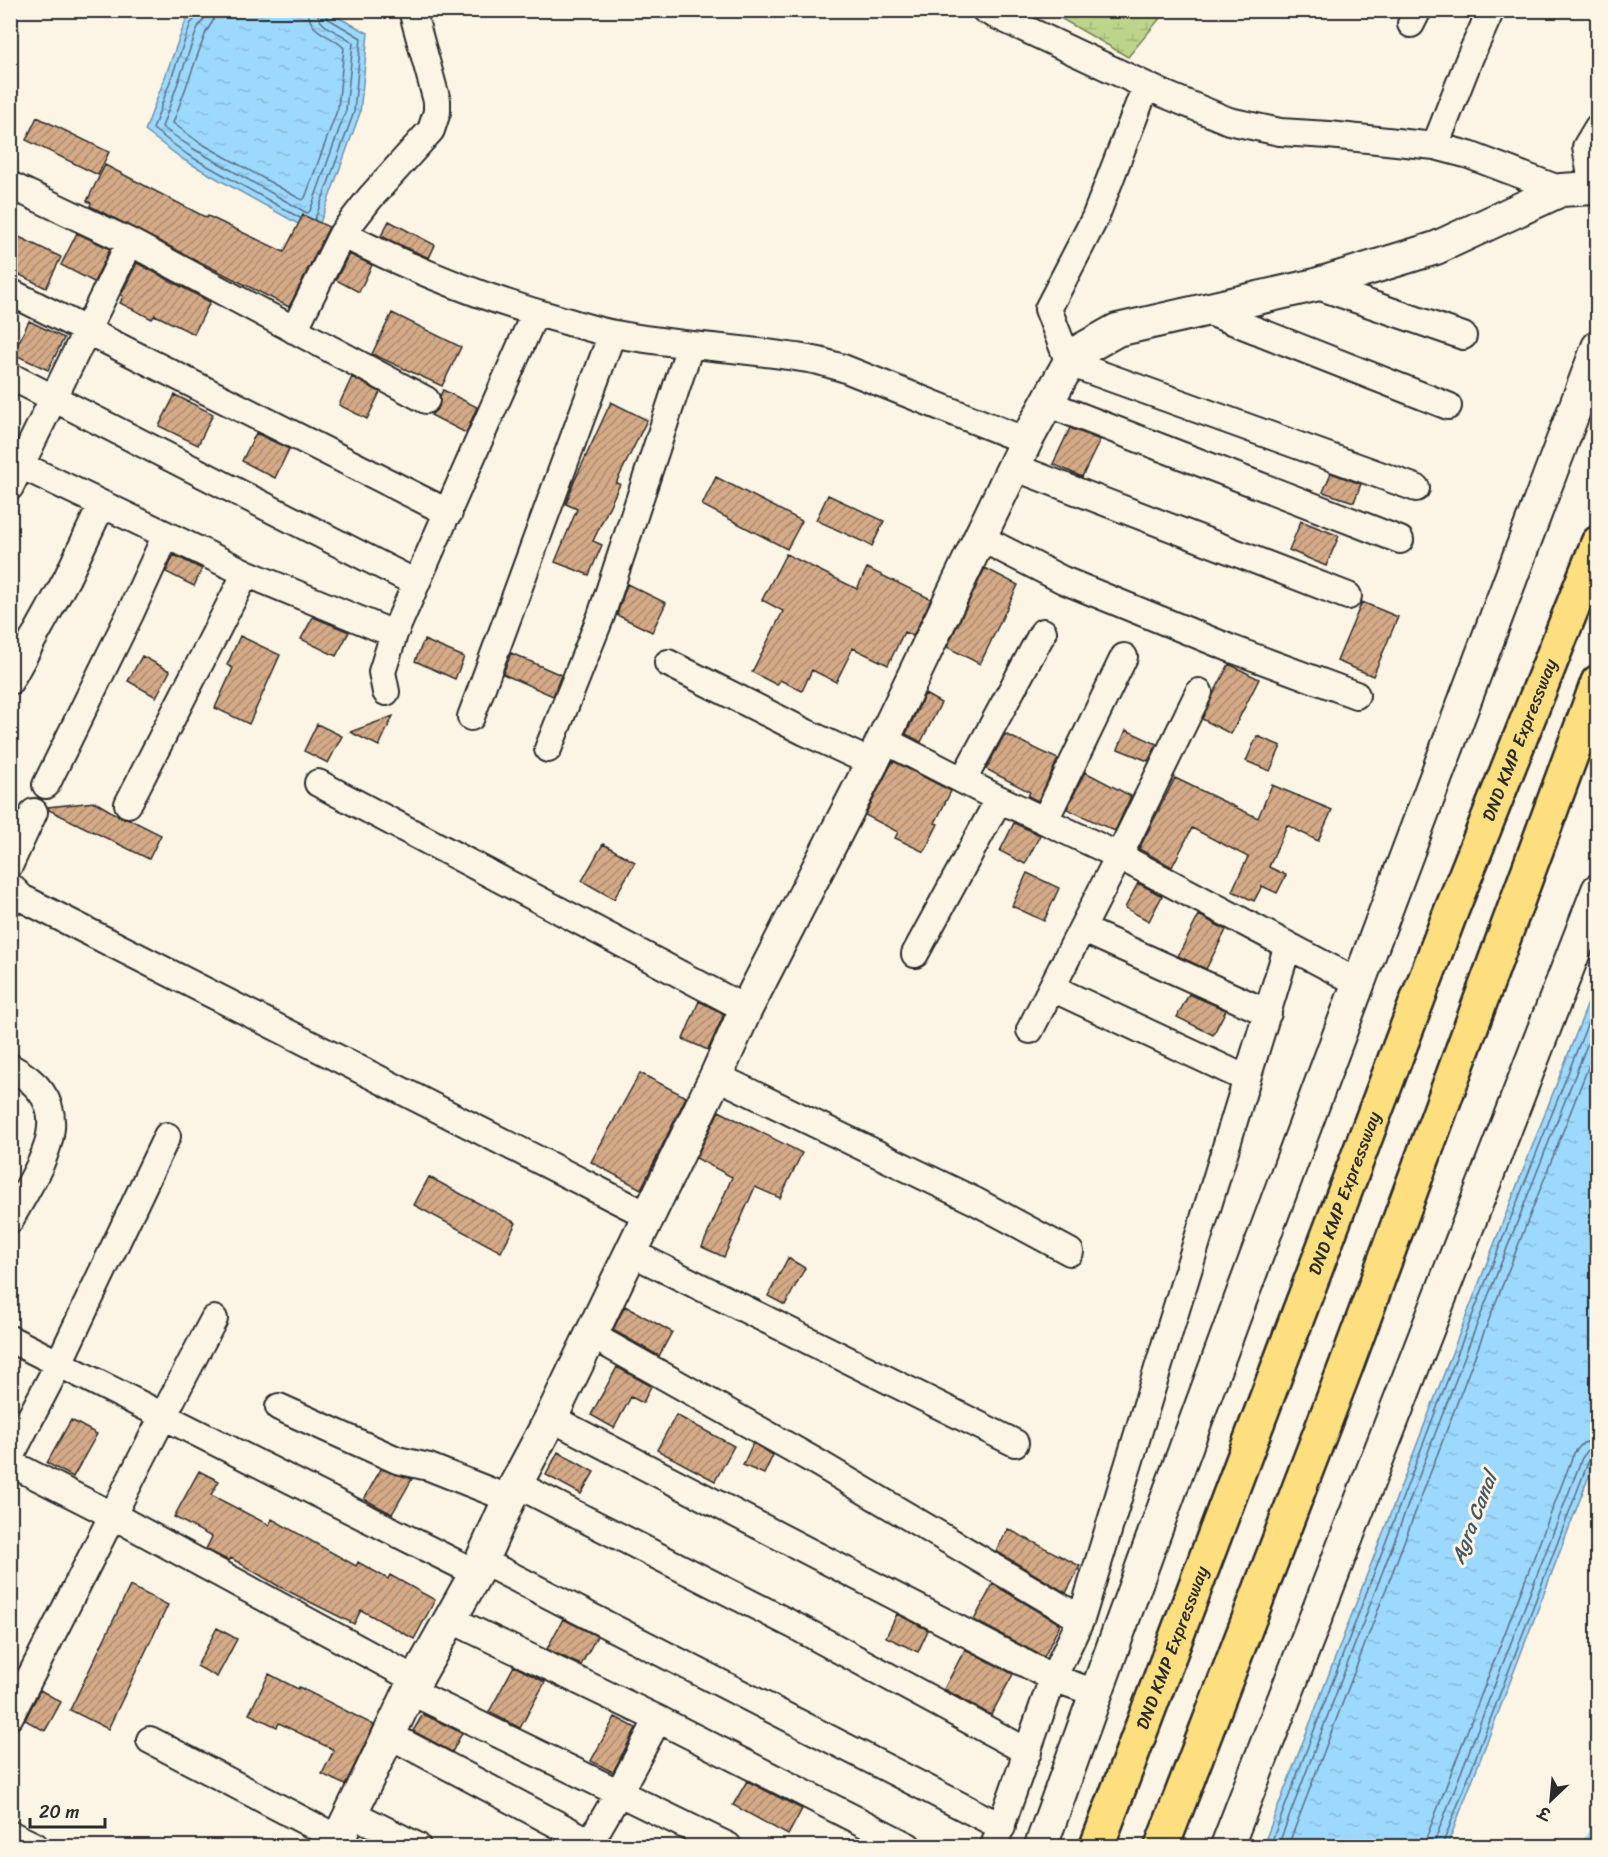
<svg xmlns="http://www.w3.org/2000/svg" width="1608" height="1857" font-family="Sriracha,'Playpen Sans Deva',sans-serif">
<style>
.wetland{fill:url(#wetland-marsh);stroke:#74805b;stroke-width:1.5}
.water{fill:url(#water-ripples);stroke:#6f93aa;stroke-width:1.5}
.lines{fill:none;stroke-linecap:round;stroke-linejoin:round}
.shore{stroke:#59707f;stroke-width:1.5}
.canal{stroke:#9dd8fe;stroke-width:27}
.building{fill:url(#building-hatch);stroke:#2b2b2b;stroke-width:1.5}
.minor-casing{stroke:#2b2b2b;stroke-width:30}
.tertiary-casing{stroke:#2b2b2b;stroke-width:36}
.trunk-casing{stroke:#2b2b2b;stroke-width:38}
.minor{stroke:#fcf5e5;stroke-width:26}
.tertiary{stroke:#fcf5e5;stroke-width:32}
.trunk{stroke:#fedf80;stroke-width:33}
.labels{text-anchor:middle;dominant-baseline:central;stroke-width:6;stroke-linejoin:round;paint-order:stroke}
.street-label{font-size:18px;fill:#2b2b2b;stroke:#fcf5e5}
.water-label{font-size:20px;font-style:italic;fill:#485660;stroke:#fcf5e5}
</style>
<defs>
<pattern id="wetland-marsh" width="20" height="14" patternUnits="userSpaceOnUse" patternTransform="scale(1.5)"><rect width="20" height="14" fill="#bdd58b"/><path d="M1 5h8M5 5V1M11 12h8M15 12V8" fill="none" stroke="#a3b778"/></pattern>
<pattern id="water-ripples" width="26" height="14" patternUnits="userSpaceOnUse" patternTransform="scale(1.5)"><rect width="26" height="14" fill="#9dd8fe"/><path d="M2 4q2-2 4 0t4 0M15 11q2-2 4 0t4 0" fill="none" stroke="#87bada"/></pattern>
<pattern id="building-hatch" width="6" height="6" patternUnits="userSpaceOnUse" patternTransform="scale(1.5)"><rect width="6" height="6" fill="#d5ab87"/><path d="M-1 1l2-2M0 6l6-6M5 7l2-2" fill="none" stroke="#ad8b6f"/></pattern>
</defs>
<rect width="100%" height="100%" fill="#fcf5e5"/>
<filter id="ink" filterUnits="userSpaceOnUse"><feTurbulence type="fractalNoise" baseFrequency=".0167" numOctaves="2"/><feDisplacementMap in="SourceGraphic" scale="12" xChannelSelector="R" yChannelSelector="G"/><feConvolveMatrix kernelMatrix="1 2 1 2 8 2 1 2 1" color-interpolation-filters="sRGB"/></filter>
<g filter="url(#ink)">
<path class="wetland" d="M 1048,11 L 1166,11 L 1128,57 Z"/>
<path class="water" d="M 195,11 L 326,11 L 368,33 L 360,113 L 316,234 L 184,160 L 145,131 L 186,20 Z
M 1597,980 L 1597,1455 L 1447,1846 L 1263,1846 L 1460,1332 Z"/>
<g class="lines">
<path class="shore" d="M 199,10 L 198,16 L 191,23 L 153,129 L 188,155 L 300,218
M 206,10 L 204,19 L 198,27 L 162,127 L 192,148 L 307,213 L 310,211 L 346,110 L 353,43 C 342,31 318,30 317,10
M 215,10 L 213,21 L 206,32 L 173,123 L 197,141 L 302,200 L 305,198 L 338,108 L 344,48 C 331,34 309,34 308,10
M 315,219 L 354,112 L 361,38 L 327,18 L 324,10
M 1270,1846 L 1465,1334 L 1598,997
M 1278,1846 L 1472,1337 L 1598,1017
M 1288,1846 L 1481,1340 L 1598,1042
M 1425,1846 L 1427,1836 L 1574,1453 L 1583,1443 L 1598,1439
M 1434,1846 L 1435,1840 L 1582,1458 L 1588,1450 L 1598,1448
M 1442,1846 L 1589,1460 L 1593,1456 L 1598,1456"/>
<path class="canal" d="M 1595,1846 L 1598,1841"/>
</g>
<path class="building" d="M 37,117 L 109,152 L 98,175 L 26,140 Z
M 105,165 L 207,218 L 208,216 L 284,252 L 303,215 L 329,227 L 289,307 L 90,206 L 91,203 L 87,201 Z
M 389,221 L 435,245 L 429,258 L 381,236 Z
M 77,233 L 110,249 L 94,282 L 61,265 Z
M 17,236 L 61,257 L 46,288 L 10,270 L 10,249 Z
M 349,254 L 372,265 L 359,292 L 336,280 Z
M 137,263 L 210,302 L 194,334 L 155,315 L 152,319 L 120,303 L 123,296 L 121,295 Z
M 392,313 L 461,347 L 442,386 L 372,354 Z
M 29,321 L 64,338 L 48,370 L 13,354 Z
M 352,377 L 380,392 L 367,419 L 339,405 Z
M 443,390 L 477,407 L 466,433 L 431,415 L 439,407 L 440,396 Z
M 175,395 L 213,414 L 198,445 L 159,426 Z
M 611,402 L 647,420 L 616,483 L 620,484 L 593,541 L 602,545 L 589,575 L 555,562 L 577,509 L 566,504 L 574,482 Z
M 1070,428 L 1100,440 L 1082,477 L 1053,464 Z
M 256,433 L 289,449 L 275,478 L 242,461 Z
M 1331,473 L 1361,484 L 1354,502 L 1323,492 Z
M 716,477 L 802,521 L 787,549 L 702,505 Z
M 828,495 L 884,521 L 872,546 L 816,520 Z
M 1301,521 L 1339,536 L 1326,566 L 1289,550 Z
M 786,554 L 857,589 L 867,568 L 931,599 L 913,636 L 904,632 L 888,665 L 853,648 L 836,682 L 812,670 L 802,691 L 780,680 L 777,685 L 752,672 L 783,611 L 762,600 Z
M 174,555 L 202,569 L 194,586 L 166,572 Z
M 985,568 L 1018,585 L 980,664 L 947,647 Z
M 627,584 L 666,603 L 652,632 L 617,615 Z
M 1362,602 L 1398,617 L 1373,676 L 1337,661 Z
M 313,617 L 349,632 L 336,656 L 301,639 Z
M 240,636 L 280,655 L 249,724 L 215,708 L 233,668 L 227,665 Z
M 424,640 L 464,657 L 455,679 L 415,661 Z
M 511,653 L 561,675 L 553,696 L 503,674 Z
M 142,656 L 170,671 L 156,697 L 128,681 Z
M 1229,664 L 1259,679 L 1231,734 L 1202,719 L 1214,693 Z
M 925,694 L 941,703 L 921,742 L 906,734 Z
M 393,716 L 379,746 L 350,732 Z
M 317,724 L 342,736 L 328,763 L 304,751 Z
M 1126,730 L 1157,744 L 1148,761 L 1118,749 Z
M 1005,734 L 1058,759 L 1038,801 L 1028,796 L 1030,792 L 986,769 Z
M 1257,736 L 1281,746 L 1270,771 L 1246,761 Z
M 893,761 L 951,791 L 935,823 L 938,824 L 924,852 L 895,838 L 898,832 L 865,815 Z
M 1085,772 L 1131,796 L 1115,831 L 1067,809 Z
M 1175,778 L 1258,818 L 1272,785 L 1332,810 L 1318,841 L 1287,825 L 1269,867 L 1286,875 L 1277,893 L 1262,886 L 1254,901 L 1232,891 L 1248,857 L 1192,828 L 1172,867 L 1139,849 Z
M 95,802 L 122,818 L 129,819 L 161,835 L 149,859 L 49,810 L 48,807 Z
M 1014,823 L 1040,835 L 1025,864 L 1000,851 Z
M 603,844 L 635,862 L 614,899 L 582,881 Z
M 1027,873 L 1059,888 L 1044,921 L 1012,906 Z
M 1138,883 L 1162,896 L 1149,921 L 1125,908 Z
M 1199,915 L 1226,930 L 1206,969 L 1178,956 Z
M 1189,994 L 1226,1010 L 1213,1035 L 1177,1017 Z
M 699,1001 L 724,1014 L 708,1050 L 683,1039 Z
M 640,1073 L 686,1097 L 641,1189 L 591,1162 Z
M 719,1111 L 802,1153 L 780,1198 L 755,1187 L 724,1257 L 702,1247 L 732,1177 L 696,1158 Z
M 429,1177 L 516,1223 L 501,1252 L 414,1205 Z
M 788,1258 L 805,1268 L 785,1305 L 768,1296 Z
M 625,1306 L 672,1332 L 659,1356 L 613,1330 Z
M 617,1367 L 651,1386 L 643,1403 L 631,1397 L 614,1428 L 591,1415 Z
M 676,1415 L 734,1446 L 715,1481 L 657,1450 Z
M 71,1420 L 97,1434 L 73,1477 L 47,1463 Z
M 753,1443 L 773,1455 L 764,1474 L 743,1465 Z
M 558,1452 L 594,1472 L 581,1494 L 546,1475 Z
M 381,1469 L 412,1479 L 392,1514 L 364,1499 Z
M 199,1471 L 219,1481 L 211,1495 L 269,1525 L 272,1519 L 356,1566 L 358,1562 L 388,1579 L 390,1575 L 435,1600 L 414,1639 L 361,1610 L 354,1624 L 280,1587 L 231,1558 L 229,1561 L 206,1549 L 212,1537 L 174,1517 Z
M 1008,1529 L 1080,1566 L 1066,1593 L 996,1551 Z
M 993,1584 L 1060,1624 L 1044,1657 L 974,1620 Z
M 130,1586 L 168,1605 L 108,1729 L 70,1710 Z
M 897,1614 L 928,1630 L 918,1652 L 886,1637 Z
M 563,1619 L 597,1636 L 581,1665 L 547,1649 Z
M 217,1628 L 237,1639 L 217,1677 L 197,1666 Z
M 965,1649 L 1013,1674 L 991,1715 L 944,1689 Z
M 514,1666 L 545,1682 L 520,1728 L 489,1712 Z
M 269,1674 L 298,1689 L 299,1687 L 374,1725 L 345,1785 L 322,1774 L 334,1750 L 279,1723 L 277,1727 L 249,1714 Z
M 40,1690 L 61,1702 L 45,1731 L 25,1720 Z
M 423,1714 L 462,1733 L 452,1752 L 413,1731 Z
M 615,1717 L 636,1728 L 613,1772 L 591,1761 Z
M 747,1781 L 802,1809 L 788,1835 L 733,1805 Z"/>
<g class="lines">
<defs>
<path id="minor" d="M 985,10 L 1164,94 L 1229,121 L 1280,132 L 1329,135 L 1435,146 L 1469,155 L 1561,190
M 1411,24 L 1418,10
M 1146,86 L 1095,218 L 1048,309 L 1069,363 L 1416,488
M 1435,146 L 1470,57 L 1491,10
M 10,185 L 130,242 L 426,400
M 1593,188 L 1586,147 L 1598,127
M 342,234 C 413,270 485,299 562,320 C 580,325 597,331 615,334 C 682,347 751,348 819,361 L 843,368 L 1026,441
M 1315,285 L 1463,336
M 10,292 L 449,513
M 1207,311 L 1448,406
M 294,330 L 342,234 L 370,198 L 431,130 L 437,112 L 437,101 L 412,10
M 10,376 L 416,583
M 1046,403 L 1400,540
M 10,460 L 246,573 L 394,634
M 1014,467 L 1348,596
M 10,487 L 130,242
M 979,537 L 1063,580 L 1232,649 L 1356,695
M 668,663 L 805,732 L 872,763
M 10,681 L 67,578 L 102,504
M 386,692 L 382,672 L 394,634 L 535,313
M 471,717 L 612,334
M 884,740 L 999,799 L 1119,856 L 1359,983
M 548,749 L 601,616 L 690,346
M 963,780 L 1043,632
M 318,783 L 746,1009
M 46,785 L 130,614 L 166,535
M 128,804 L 246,573
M 1045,820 L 1124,657
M 10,864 L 34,812
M 10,886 L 22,898 L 647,1215
M 1082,929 L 1268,1013
M 915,954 L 999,799
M 1052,988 L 1247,1079
M 1030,1030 L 1119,856 L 1199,692
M 10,1067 C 86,1107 39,1166 10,1220
M 716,1076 L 975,1201 L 1070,1252
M 630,1252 L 1015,1443
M 591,1335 L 818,1463 L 1081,1619
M 10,1339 L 476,1573
M 279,1407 L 397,1460 L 429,1467 L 510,1499
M 551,1418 L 1053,1678 L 1096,1693
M 10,1457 L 59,1363 L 167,1136
M 10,1463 L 114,1516 L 416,1680
M 516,1484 L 799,1628 L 1028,1752
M 482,1561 L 1002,1827
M 450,1619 L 658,1719 L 908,1846
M 410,1691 L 728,1846
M 10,1716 C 79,1584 144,1450 214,1319
M 389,1735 L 598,1846
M 150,1740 L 339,1839
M 351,1813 L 417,1846
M 10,1834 L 35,1846
M 588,1846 L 618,1794 L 658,1719
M 994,1846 L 1053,1678 L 1081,1619 L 1288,945"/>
<path id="tertiary" d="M 335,1846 L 410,1691 L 476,1573 L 516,1484 L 551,1418 L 716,1076 L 746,1009 L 872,763 L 1026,441 L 1069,363 L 1083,349 L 1117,330 L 1315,285 L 1436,248 L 1561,190 L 1593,188 L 1598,190
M 1041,1846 C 1221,1344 1410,846 1598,347
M 1227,1846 L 1598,890"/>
<g id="trunk">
<path id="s1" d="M 1097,1846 L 1450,914 L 1598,543"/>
<path d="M 1162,1846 L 1346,1366 L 1598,682"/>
</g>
</defs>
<use href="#minor" class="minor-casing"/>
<use href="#tertiary" class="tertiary-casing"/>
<use href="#trunk" class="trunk-casing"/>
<use href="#minor" class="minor"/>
<use href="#tertiary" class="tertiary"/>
<use href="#trunk" class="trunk"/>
</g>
</g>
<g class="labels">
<g class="street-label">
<text stroke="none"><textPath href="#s1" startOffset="1184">DND KMP Expressway</textPath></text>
<text stroke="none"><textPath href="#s1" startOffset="698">DND KMP Expressway</textPath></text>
<text stroke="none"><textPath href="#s1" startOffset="212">DND KMP Expressway</textPath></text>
</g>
<g class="water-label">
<text transform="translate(1474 1518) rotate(-69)">Agra Canal</text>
</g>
</g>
<rect width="1608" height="1857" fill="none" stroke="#fcf5e5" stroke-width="36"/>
<rect x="18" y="18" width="1572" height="1821" fill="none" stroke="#2b2b2b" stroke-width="2" filter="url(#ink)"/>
<g transform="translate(1551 1800) rotate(206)" stroke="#fcf5e5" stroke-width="4.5" paint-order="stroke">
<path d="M0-4.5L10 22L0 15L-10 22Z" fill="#2b2b2b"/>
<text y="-9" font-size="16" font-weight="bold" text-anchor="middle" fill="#2b2b2b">उ</text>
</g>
<path d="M30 1818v9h75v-9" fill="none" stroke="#2b2b2b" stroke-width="3"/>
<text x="39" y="1818" font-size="18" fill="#2b2b2b" stroke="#fcf5e5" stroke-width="4.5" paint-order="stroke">20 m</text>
</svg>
